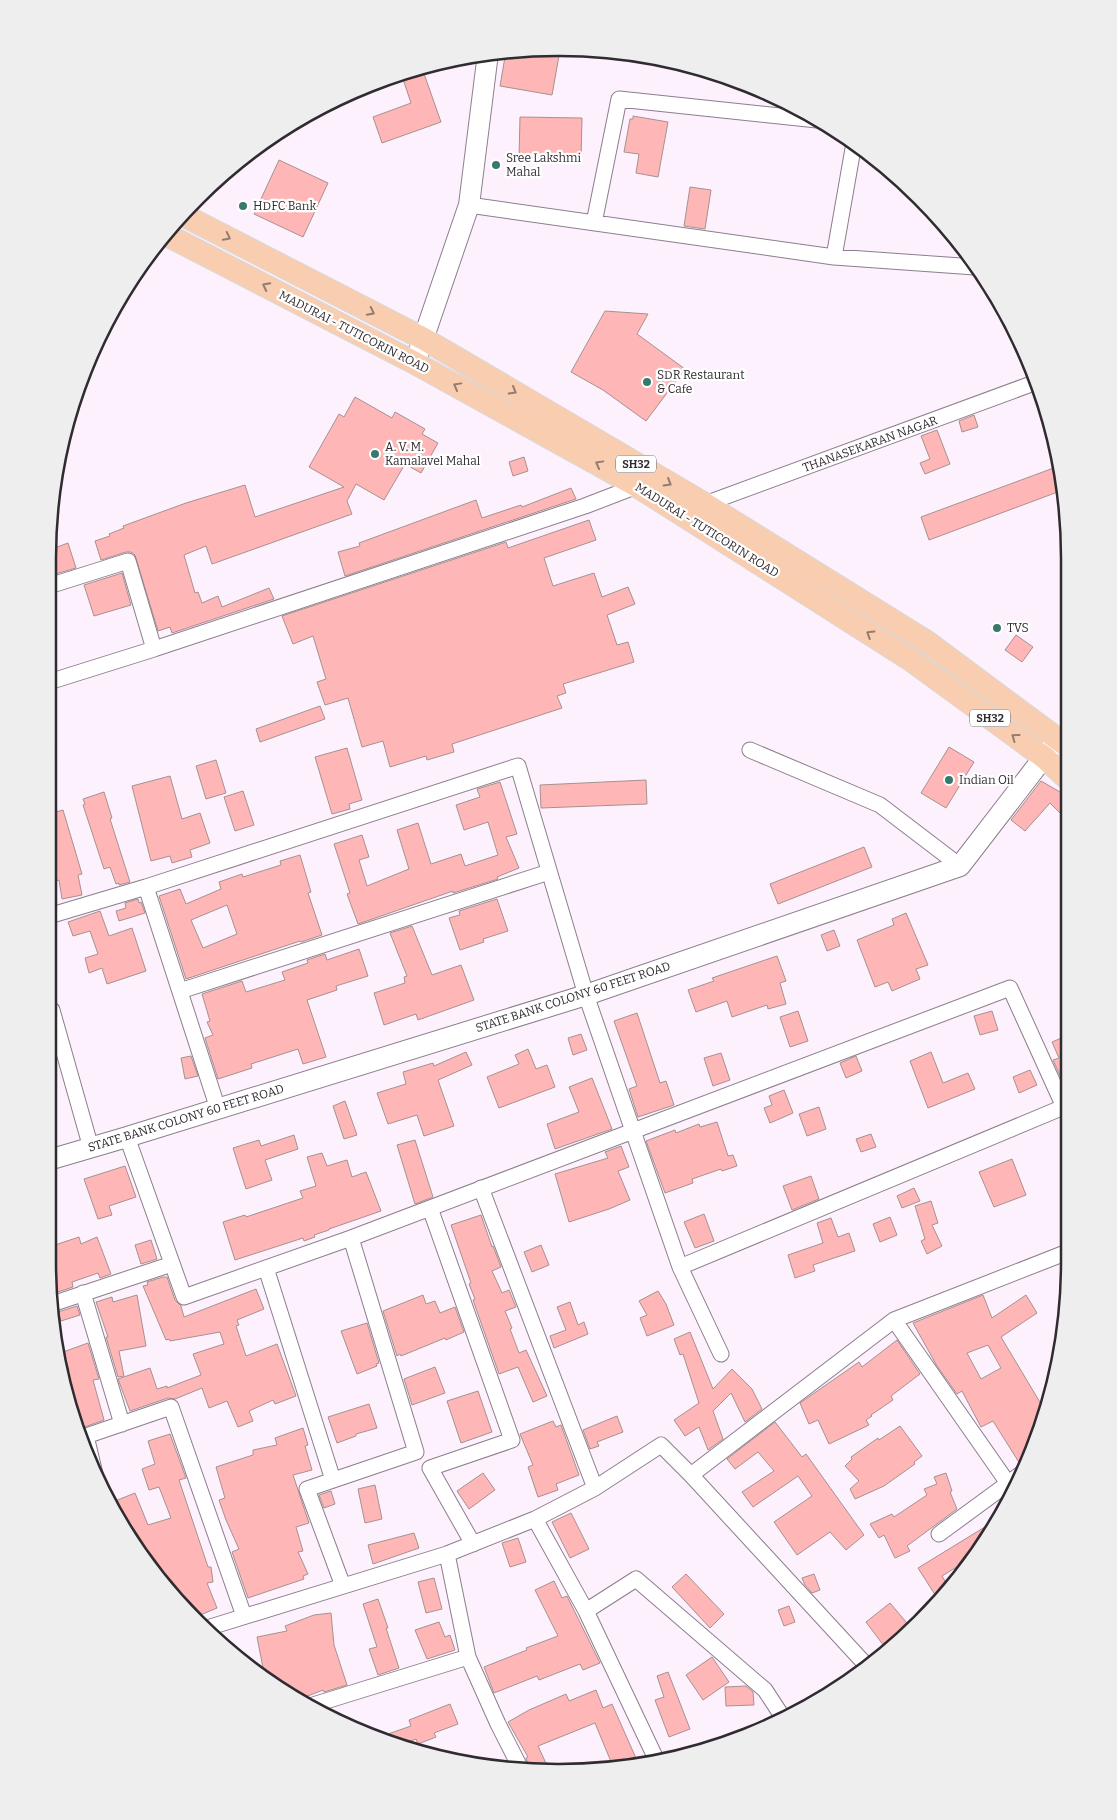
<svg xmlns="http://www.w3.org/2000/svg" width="1117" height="1820" font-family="Bitter,serif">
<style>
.building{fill:#feb7b6;stroke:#a79190;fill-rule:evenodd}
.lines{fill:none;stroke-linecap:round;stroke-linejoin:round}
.street-casing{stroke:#8c7e8d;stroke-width:17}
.secondary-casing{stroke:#8c7e8d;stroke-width:22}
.primary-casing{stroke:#dad9da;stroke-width:24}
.street{stroke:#fff;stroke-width:15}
.secondary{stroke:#fff;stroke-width:20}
.primary{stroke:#f8cdb0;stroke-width:22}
.oneway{stroke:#947c70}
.poi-dot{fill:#377a6b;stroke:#fff;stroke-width:2}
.labels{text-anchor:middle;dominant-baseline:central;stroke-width:4.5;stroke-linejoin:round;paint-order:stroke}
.shield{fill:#fff;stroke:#6e6b6f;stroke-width:1}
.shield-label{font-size:11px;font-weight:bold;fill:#302b31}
.poi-label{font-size:12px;fill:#302b31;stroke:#fff;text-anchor:start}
.street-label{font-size:12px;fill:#302b31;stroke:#fff}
.rim{fill:none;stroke:#302b31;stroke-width:2.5}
</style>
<rect width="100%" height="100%" fill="#fdf1fe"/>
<path class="building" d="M 560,50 L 552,95 L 500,86 L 506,51 Z
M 422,68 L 441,122 L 382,143 L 373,117 L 411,103 L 401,73 Z
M 633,116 L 668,122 L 658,177 L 636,173 L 639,154 L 624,152 L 630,119 L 633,119 Z
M 520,117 L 582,118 L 581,159 L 519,158 Z
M 279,160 L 328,183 L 303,237 L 254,214 Z
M 690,187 L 711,190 L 705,229 L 684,226 Z
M 605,311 L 648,314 L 637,334 L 685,369 L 646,421 L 603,390 L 571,372 Z
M 355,397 L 392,418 L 395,412 L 425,429 L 422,434 L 438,443 L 421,473 L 405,464 L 384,500 L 356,484 L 347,501 L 352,514 L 257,548 L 212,564 L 206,546 L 184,555 L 195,593 L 198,592 L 202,603 L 218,596 L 222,607 L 269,588 L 274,599 L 172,633 L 170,627 L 158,631 L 135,555 L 131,552 L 126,552 L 101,560 L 95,541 L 110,536 L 109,534 L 124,528 L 123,526 L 186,503 L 245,485 L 255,517 L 344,487 L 309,467 L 339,414 L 344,417 Z
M 974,415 L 978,427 L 962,432 L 959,421 Z
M 937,430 L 950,464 L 925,474 L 920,463 L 930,459 L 921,436 Z
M 524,457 L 528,471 L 513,476 L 509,462 Z
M 1059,466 L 1063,490 L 929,540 L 921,517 Z
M 571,488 L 576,499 L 345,576 L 338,552 L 360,546 L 359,543 L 476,500 L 482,518 L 521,505 L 522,507 Z
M 589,520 L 596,540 L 544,558 L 553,586 L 594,573 L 602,597 L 628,587 L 635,604 L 607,615 L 617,645 L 628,642 L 634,662 L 563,684 L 566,693 L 557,696 L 562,708 L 452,744 L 454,752 L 427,760 L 426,756 L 390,767 L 383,741 L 362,747 L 348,698 L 325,705 L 317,682 L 326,679 L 313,636 L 293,644 L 282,616 L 506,542 L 508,548 Z
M 68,543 L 76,568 L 52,575 L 52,549 Z
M 122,573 L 131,605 L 94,616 L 84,585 Z
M 1016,635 L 1033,647 L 1022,662 L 1005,650 Z
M 320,706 L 325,719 L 260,742 L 256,729 Z
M 949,747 L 974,762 L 946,808 L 921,793 Z
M 347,748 L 362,800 L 349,804 L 350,809 L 332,814 L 315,757 Z
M 216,760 L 226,793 L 206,799 L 196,766 Z
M 170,776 L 182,819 L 200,813 L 210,843 L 190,850 L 192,857 L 172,863 L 170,856 L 151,861 L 132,786 Z
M 646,780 L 647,804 L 541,808 L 540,785 Z
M 1041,781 L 1067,796 L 1067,820 L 1050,803 L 1025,831 L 1011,820 Z
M 500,782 L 517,834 L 506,837 L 519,868 L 497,877 L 498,879 L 453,893 L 453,891 L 358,924 L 347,894 L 350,893 L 334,844 L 362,835 L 369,857 L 359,860 L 367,886 L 409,869 L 397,830 L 418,823 L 431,864 L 461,854 L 465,866 L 498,855 L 488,822 L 464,830 L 456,805 L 480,797 L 477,789 Z
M 243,791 L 254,825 L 235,831 L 224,797 Z
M 104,792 L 112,818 L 110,819 L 130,882 L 119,885 L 119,883 L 116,884 L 110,867 L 104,869 L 83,805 L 85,804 L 83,799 Z
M 63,810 L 82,874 L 78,875 L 82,895 L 62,899 L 59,880 L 52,882 L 52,813 Z
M 864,847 L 872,867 L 778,904 L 770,884 Z
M 300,855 L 311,892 L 308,893 L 322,935 L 301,942 L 300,941 L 186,979 L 159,896 L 180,889 L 186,904 L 221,889 L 219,882 L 242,874 L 243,877 L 281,865 L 280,861 ZM 227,905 L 237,934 L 203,948 L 191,920 Z
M 138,899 L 139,903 L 141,902 L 145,913 L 119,921 L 116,911 L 126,908 L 125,903 Z
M 497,899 L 508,931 L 483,939 L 484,942 L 460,950 L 449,918 L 460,915 L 459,911 Z
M 100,911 L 109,936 L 132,928 L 146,971 L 107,984 L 102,968 L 89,973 L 85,958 L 98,954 L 90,931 L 73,936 L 68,922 Z
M 906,913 L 928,965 L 916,969 L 920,979 L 892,991 L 888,982 L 875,987 L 857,940 L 894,925 L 892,919 Z
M 412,926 L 432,975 L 461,965 L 474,1000 L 418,1020 L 416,1014 L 384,1025 L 374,993 L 405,983 L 404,977 L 407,976 L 390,933 Z
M 834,930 L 840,946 L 827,951 L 821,935 Z
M 359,949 L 368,976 L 336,986 L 337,990 L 307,1000 L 326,1057 L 303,1064 L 298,1049 L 251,1064 L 252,1068 L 218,1079 L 205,1038 L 213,1035 L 207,1022 L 210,1021 L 202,994 L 242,981 L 246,992 L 285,980 L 282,972 L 308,963 L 307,960 L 325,954 L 327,960 Z
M 777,956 L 786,981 L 780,983 L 786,1004 L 768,1009 L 767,1005 L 732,1017 L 727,1001 L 696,1012 L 688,990 L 714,981 L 712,978 Z
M 798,1011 L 808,1041 L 790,1047 L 780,1017 Z
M 992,1011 L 998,1030 L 980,1035 L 974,1016 Z
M 637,1013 L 660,1083 L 666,1081 L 674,1105 L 638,1117 L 629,1089 L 637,1086 L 614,1021 Z
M 581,1034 L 587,1050 L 573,1055 L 568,1038 Z
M 1066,1036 L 1066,1089 L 1053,1060 L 1059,1058 L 1052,1042 Z
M 528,1049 L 536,1069 L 547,1065 L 555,1087 L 499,1108 L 487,1077 L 519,1064 L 515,1055 Z
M 466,1052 L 472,1065 L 438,1080 L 454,1126 L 424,1136 L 417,1115 L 388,1124 L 377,1093 L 406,1084 L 403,1072 L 433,1063 L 434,1066 Z
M 931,1052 L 943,1083 L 968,1073 L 975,1089 L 928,1108 L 910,1061 Z
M 721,1053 L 730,1080 L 713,1086 L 704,1058 Z
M 191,1056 L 198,1076 L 185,1079 L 181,1058 Z
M 856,1056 L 862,1071 L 846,1078 L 840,1063 Z
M 1030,1070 L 1037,1085 L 1019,1093 L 1013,1077 Z
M 592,1078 L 612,1129 L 555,1149 L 547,1124 L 579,1112 L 569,1087 Z
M 784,1090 L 793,1113 L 770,1123 L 764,1108 L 772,1105 L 769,1096 Z
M 345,1101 L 357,1135 L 344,1139 L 333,1106 Z
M 819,1107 L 826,1129 L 807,1136 L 799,1114 Z
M 717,1122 L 728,1156 L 733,1155 L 737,1166 L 722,1171 L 721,1169 L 692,1179 L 693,1183 L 665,1193 L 646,1141 L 675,1130 L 676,1133 L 699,1124 L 700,1127 Z
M 871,1134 L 876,1147 L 861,1152 L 856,1139 Z
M 294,1135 L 298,1149 L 265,1160 L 272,1180 L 246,1189 L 233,1148 L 259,1140 L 261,1146 Z
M 415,1140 L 433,1197 L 415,1204 L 397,1145 Z
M 621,1146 L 629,1167 L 618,1171 L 630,1200 L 609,1209 L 569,1222 L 555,1174 L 608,1158 L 605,1152 Z
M 322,1153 L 327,1166 L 347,1160 L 352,1177 L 366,1172 L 381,1211 L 329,1229 L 329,1230 L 314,1235 L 315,1237 L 304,1241 L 303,1238 L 235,1260 L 223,1222 L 245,1215 L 246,1217 L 303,1198 L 300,1191 L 316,1186 L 307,1157 Z
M 1012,1159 L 1026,1195 L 994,1207 L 979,1172 Z
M 125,1166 L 136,1197 L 109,1206 L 112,1215 L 98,1219 L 84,1179 Z
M 811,1176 L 819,1199 L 792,1210 L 783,1186 Z
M 914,1188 L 920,1201 L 902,1208 L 897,1196 Z
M 931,1201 L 938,1223 L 932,1225 L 942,1246 L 927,1254 L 921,1241 L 925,1239 L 915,1206 Z
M 704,1214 L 714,1241 L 695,1248 L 684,1222 Z
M 481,1215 L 492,1247 L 493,1246 L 501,1267 L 492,1271 L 502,1293 L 509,1290 L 516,1307 L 505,1311 L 512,1328 L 510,1329 L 519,1353 L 526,1350 L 547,1396 L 533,1402 L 518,1367 L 499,1374 L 473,1300 L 475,1299 L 469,1284 L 471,1283 L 451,1225 Z
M 890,1217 L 897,1235 L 880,1242 L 873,1224 Z
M 831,1218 L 838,1237 L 849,1233 L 855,1251 L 813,1265 L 815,1271 L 795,1278 L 788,1255 L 823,1243 L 817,1223 Z
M 79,1237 L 81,1244 L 97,1237 L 111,1274 L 100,1278 L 98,1273 L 72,1282 L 73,1287 L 58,1292 L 52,1276 L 52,1246 Z
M 151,1240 L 157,1259 L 141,1264 L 135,1245 Z
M 541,1245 L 549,1265 L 532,1272 L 524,1252 Z
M 163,1277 L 167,1277 L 175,1300 L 181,1306 L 184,1317 L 256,1289 L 264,1309 L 237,1320 L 239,1325 L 236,1326 L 246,1356 L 277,1344 L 296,1396 L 275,1404 L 273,1400 L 249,1411 L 253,1421 L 238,1427 L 227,1401 L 209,1408 L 202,1388 L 175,1399 L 168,1398 L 130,1411 L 118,1379 L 150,1368 L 157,1389 L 167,1386 L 167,1388 L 201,1375 L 193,1354 L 224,1344 L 220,1332 L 170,1341 L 169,1339 L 166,1340 L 143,1286 L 148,1285 L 147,1282 Z
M 658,1291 L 666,1304 L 674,1325 L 647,1336 L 640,1318 L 647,1315 L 639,1301 Z
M 137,1295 L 146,1346 L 119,1351 L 124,1376 L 118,1377 L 106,1337 L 108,1337 L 96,1302 L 112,1297 L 113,1302 Z
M 423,1295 L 426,1304 L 435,1301 L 440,1313 L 455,1307 L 464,1332 L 446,1340 L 445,1338 L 401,1356 L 400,1354 L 397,1356 L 383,1311 Z
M 983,1295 L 992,1318 L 1026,1295 L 1037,1313 L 1001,1337 L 1044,1409 L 1031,1457 L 1026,1465 L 1020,1464 L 993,1421 L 981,1427 L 962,1391 L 957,1394 L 937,1366 L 913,1323 ZM 988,1345 L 1001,1368 L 981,1379 L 967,1353 Z
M 570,1302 L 578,1325 L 584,1322 L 588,1334 L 554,1348 L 550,1336 L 566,1330 L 557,1307 Z
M 77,1306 L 80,1315 L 61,1321 L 58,1312 Z
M 367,1323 L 379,1363 L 376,1364 L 377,1366 L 357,1374 L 341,1331 Z
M 690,1332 L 713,1389 L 732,1369 L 752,1389 L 762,1409 L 745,1422 L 731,1393 L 713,1411 L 723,1439 L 708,1450 L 699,1427 L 685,1436 L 674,1420 L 699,1403 L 683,1354 L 680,1355 L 674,1339 Z
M 897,1340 L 920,1374 L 891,1396 L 893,1400 L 871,1415 L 872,1416 L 866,1420 L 869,1425 L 829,1444 L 818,1420 L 809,1424 L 800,1403 L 859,1362 L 862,1367 Z
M 88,1343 L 99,1379 L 93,1380 L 104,1420 L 76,1430 L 62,1373 L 69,1370 L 63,1352 Z
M 435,1367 L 445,1393 L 412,1405 L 404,1379 Z
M 478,1391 L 492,1432 L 461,1443 L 447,1401 Z
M 369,1404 L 377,1428 L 356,1434 L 356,1436 L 337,1443 L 328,1417 Z
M 617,1416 L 623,1432 L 597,1442 L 599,1446 L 590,1449 L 583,1430 Z
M 553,1421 L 556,1427 L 561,1425 L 579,1475 L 556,1484 L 558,1490 L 538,1497 L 528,1467 L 533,1465 L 520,1434 Z
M 775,1422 L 802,1457 L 806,1454 L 864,1535 L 846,1550 L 830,1532 L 797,1555 L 774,1522 L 812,1496 L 798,1476 L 753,1507 L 742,1492 L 774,1471 L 758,1452 L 735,1469 L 727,1459 Z
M 900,1426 L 922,1456 L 914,1462 L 915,1464 L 884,1486 L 855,1499 L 850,1489 L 859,1481 L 845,1466 L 852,1459 L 851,1457 L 878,1438 L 879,1440 Z
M 303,1428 L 308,1445 L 305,1446 L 312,1470 L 293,1475 L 309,1523 L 296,1527 L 303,1551 L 298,1552 L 308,1574 L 303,1576 L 304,1579 L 248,1598 L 232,1552 L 239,1549 L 226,1520 L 219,1500 L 225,1498 L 216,1467 L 253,1455 L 253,1450 L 277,1445 L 275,1438 Z
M 170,1434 L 186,1478 L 179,1480 L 208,1567 L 211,1567 L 213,1582 L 207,1583 L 217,1608 L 193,1618 L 153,1572 L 110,1503 L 135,1493 L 148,1525 L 171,1518 L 159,1487 L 149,1490 L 142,1469 L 155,1464 L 148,1441 Z
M 483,1473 L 495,1490 L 469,1509 L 457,1491 Z
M 946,1473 L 952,1491 L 950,1492 L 957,1509 L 907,1546 L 910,1551 L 895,1558 L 884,1535 L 879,1538 L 870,1524 L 892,1514 L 894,1517 L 927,1495 L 924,1489 L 937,1484 L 934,1477 Z
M 375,1485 L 382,1519 L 365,1523 L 358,1489 Z
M 331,1491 L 335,1504 L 324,1508 L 319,1495 Z
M 571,1513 L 589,1549 L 570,1558 L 552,1522 Z
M 993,1522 L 973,1557 L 942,1576 L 950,1589 L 939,1601 L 918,1568 Z
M 414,1533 L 419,1548 L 373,1564 L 368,1545 Z
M 518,1538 L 526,1562 L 510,1567 L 502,1543 Z
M 686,1574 L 724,1614 L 710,1628 L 672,1587 Z
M 814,1574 L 820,1590 L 812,1593 L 805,1585 L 802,1578 Z
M 434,1578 L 442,1609 L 426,1613 L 418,1582 Z
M 554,1581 L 562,1598 L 567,1596 L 600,1663 L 583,1670 L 580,1664 L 539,1680 L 537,1676 L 494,1693 L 484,1667 L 527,1650 L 526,1648 L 558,1636 L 535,1590 Z
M 378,1599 L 388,1628 L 386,1628 L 399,1668 L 378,1675 L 369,1649 L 377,1647 L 363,1604 Z
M 890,1603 L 912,1629 L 887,1650 L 866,1622 Z
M 789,1606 L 795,1622 L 784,1626 L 778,1610 Z
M 331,1613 L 334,1645 L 347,1685 L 324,1692 L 323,1690 L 300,1699 L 274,1686 L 265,1678 L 257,1637 L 287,1631 L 285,1626 L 314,1615 Z
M 439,1622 L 445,1637 L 450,1635 L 455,1650 L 427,1659 L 415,1630 Z
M 712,1657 L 729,1682 L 703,1700 L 686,1675 Z
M 668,1672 L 690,1729 L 669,1737 L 655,1700 L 664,1697 L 657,1676 Z
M 746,1686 L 753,1692 L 754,1705 L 726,1706 L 725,1687 Z
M 596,1690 L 603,1708 L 612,1704 L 639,1765 L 614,1769 L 595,1723 L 538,1746 L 550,1772 L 530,1770 L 526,1758 L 528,1757 L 508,1722 L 529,1710 L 566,1694 L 569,1701 Z
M 450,1704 L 458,1724 L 434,1733 L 436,1737 L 418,1744 L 416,1739 L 398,1746 L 392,1744 L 388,1734 L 411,1726 L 409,1720 Z"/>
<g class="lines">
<defs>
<path id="street" d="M 469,205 L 834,257 L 975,267
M 594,223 L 619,99 L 817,120
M 834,257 L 854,143
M 705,504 L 1034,383
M 52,585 L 128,561 L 154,649 L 52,681
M 154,649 L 585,506 L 637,486
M 750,750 L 880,805 L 960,866
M 146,887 L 218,1109
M 52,915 L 146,887 L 518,766 L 586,995 L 680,1267 L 721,1354
M 180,991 L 549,872
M 52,1010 L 91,1148
M 127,1137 L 184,1297 L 351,1238
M 481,1188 L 595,1488
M 430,1208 L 512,1440 L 430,1468 L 473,1544
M 680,1267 L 1066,1106
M 266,1268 L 333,1480
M 83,1293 L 122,1424
M 52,1304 L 172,1264
M 894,1320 L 1012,1489
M 86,1436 L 171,1407 L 244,1616
M 80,1438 L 86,1436 L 95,1474
M 691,1475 L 894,1320 L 1065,1253
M 535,1519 L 586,1611 L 657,1761
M 939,1534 L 1022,1473
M 447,1554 L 468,1657 L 498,1724 L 521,1769
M 343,1586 L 307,1489 L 416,1452 L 351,1238 L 1010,988 L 1064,1107
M 586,1611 L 636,1579 L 765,1690 L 782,1716
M 204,1629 L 447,1554 L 535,1519 L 595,1488 L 661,1445 L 691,1475 L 867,1666
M 313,1705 L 468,1657"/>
<path id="secondary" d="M 415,363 L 469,205 L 488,53
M 52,1159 L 127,1137 L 586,995 L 960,866 L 1054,744"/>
<path id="primary" d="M 183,215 L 424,339 L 705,504 L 927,642 L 1067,746
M 165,234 L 415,363 L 637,486 L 911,660 L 1045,758 L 1067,778"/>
</defs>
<use href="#street" class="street-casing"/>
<use href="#secondary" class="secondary-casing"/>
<use href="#primary" class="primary-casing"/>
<use href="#street" class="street"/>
<use href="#secondary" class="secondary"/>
<use href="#primary" class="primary"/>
</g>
<defs><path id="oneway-chevron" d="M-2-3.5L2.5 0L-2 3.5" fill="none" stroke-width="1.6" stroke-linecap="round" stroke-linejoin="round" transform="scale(1.25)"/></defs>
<g class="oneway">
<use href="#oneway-chevron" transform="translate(227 237) rotate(27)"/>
<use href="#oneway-chevron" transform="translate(266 286) rotate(-153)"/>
<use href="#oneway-chevron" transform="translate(371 312) rotate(27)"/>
<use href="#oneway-chevron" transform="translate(457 386) rotate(-151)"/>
<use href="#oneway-chevron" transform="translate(513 391) rotate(30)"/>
<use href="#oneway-chevron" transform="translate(599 464) rotate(-151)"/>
<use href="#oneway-chevron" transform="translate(668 483) rotate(30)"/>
<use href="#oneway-chevron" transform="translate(870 634) rotate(-148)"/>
<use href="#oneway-chevron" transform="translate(1015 737) rotate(-144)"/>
</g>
<g class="poi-dot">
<circle cx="496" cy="165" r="5"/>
<circle cx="243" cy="206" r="5"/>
<circle cx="647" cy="382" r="5"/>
<circle cx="375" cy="454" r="5"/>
<circle cx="997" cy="628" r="5"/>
<circle cx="949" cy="780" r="5"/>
</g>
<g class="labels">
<g class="shield">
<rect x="616" y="455.5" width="40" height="17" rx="4"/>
<rect x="970" y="709.5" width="40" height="17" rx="4"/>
</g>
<g class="shield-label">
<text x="636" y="464">SH32</text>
<text x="990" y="718">SH32</text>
</g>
<g class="poi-label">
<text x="506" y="158">Sree Lakshmi<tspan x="506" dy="14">Mahal</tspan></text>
<text x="253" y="206">HDFC Bank</text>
<text x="657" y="375">SDR Restaurant<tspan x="657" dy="14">&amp; Cafe</tspan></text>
<text x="385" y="447">A. V. M.<tspan x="385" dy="14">Kamalavel Mahal</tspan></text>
<text x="1007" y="628">TVS</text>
<text x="959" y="780">Indian Oil</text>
</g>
<g class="street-label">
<text transform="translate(354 332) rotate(27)">MADURAI - TUTICORIN ROAD</text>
<text transform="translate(870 444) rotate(-20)">THANASEKARAN NAGAR</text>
<text transform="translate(707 530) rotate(32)">MADURAI - TUTICORIN ROAD</text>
<text transform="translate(573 997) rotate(-18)">STATE BANK COLONY 60 FEET ROAD</text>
<text transform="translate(186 1118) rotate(-17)">STATE BANK COLONY 60 FEET ROAD</text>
</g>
</g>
<path d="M0 0H1117V1820H0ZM558 56H559A502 502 0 0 1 1061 558V1262A502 502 0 0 1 559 1764H558A502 502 0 0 1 56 1262V558A502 502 0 0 1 558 56Z" fill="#eeeeef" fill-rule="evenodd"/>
<path class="rim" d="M558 56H559A502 502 0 0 1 1061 558V1262A502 502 0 0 1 559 1764H558A502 502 0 0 1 56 1262V558A502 502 0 0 1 558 56Z"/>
</svg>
